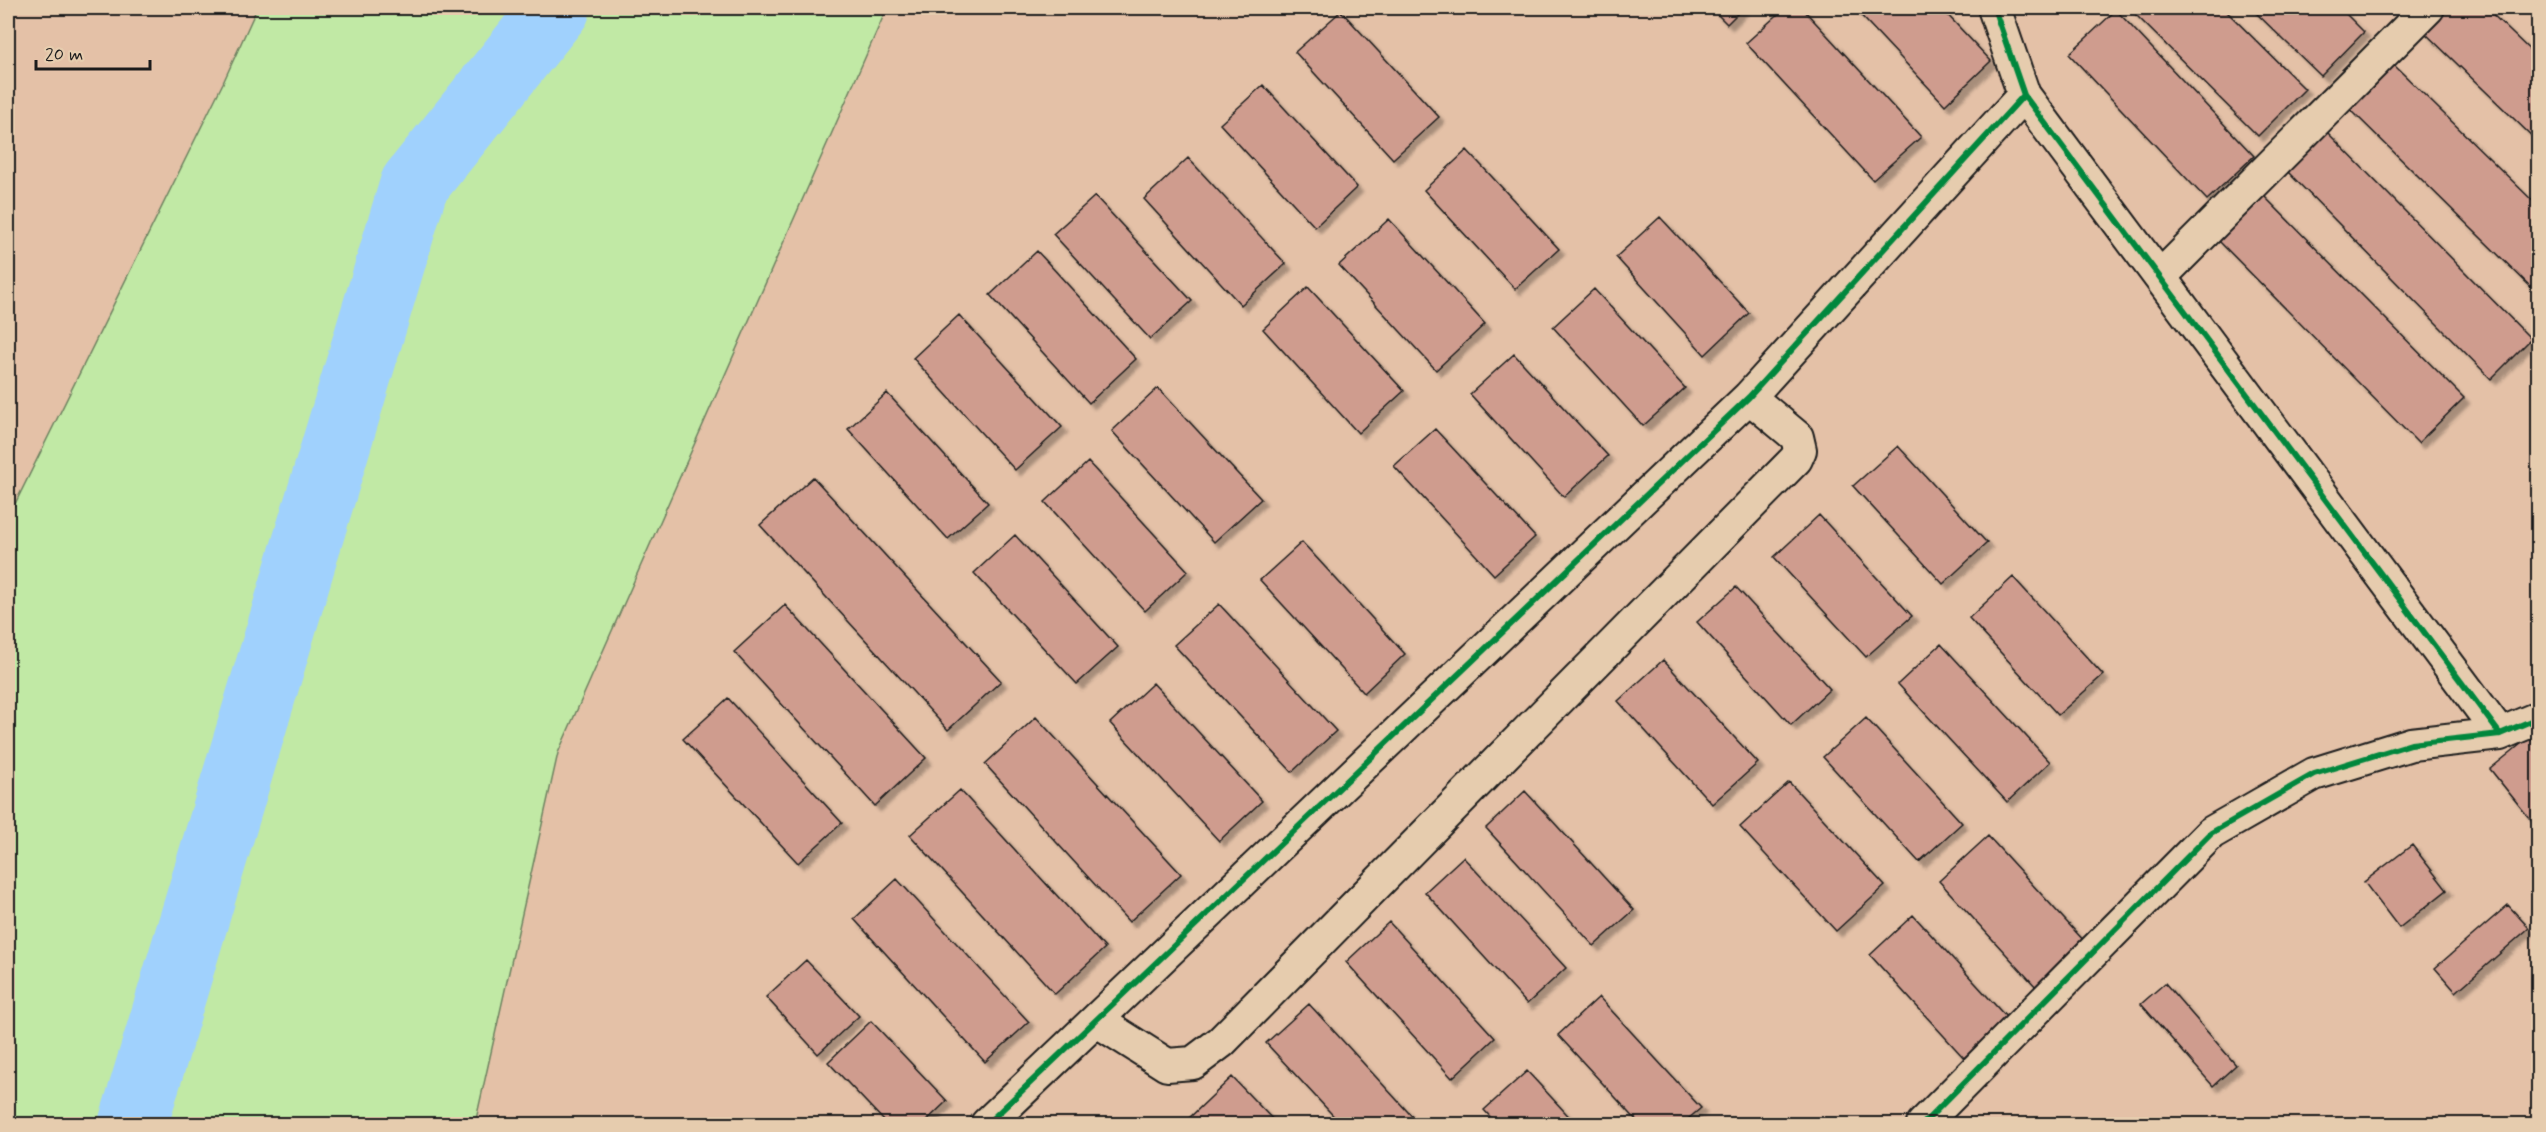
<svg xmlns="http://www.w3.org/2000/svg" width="2546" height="1132" font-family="Mynerve,sans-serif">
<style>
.green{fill:#c1e9a5;stroke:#6e8260;stroke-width:1.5}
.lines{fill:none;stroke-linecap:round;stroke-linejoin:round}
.river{stroke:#a0d1fd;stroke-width:69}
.building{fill:#cf9c8e;stroke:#1c1c1c;stroke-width:1.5;filter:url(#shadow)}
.minor-casing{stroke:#1c1c1c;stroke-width:36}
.minor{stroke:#e6ccae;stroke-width:32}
.cycleway-casing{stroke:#e6ccae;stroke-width:10}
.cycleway{stroke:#00873e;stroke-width:6}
</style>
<defs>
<filter id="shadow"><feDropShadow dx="5.5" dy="5.5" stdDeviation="1.5" flood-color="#0004"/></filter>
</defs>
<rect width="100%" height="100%" fill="#e4c1a7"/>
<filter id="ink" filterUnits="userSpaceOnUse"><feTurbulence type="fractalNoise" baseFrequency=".0167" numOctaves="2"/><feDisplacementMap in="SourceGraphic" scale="12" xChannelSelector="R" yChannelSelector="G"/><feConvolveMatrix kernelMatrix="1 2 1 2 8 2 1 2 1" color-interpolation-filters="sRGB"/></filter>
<g filter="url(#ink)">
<path class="green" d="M 257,8 L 887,8 L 558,753 L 475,1124 L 8,1124 L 8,518 L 223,83 Z"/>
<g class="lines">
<path class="river" d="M 133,1124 L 414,185 L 556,8"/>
</g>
<path class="building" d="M 1711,8 L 1743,8 L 1727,24 Z
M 1785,8 L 1802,8 L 1921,137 L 1873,180 L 1746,43 Z
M 1854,8 L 1941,8 L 1991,61 L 1945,105 Z
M 2129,8 L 2223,8 L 2305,89 L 2258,136 Z
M 2251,8 L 2340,8 L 2364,32 L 2321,76 Z
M 2448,8 L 2486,8 L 2538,58 L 2538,142 L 2424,32 Z
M 2116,10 L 2254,156 L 2207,200 L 2069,54 Z
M 1341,11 L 1439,117 L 1393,159 L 1295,52 Z
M 2394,65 L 2538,206 L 2538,294 L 2351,110 Z
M 1263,85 L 1357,187 L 1315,227 L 1220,124 Z
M 2327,132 L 2531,339 L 2491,379 L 2287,171 Z
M 1467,150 L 1559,249 L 1515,289 L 1424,190 Z
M 1188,158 L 1286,264 L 1241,305 L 1144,199 Z
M 2262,194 L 2464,398 L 2418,443 L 2217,239 Z
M 1095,196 L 1192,301 L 1150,339 L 1053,234 Z
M 1660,217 L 1749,313 L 1705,355 L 1616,257 Z
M 1389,219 L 1485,324 L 1436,370 L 1339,265 Z
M 1037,251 L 1136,359 L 1089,403 L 990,295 Z
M 1308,287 L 1404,391 L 1358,433 L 1263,329 Z
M 1594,289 L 1685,388 L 1643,426 L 1553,327 Z
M 959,315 L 1062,427 L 1015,470 L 913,358 Z
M 1514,354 L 1608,456 L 1564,497 L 1470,394 Z
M 1158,388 L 1261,499 L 1214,542 L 1112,431 Z
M 887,393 L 988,503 L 948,539 L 848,429 Z
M 1435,429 L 1535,537 L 1494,575 L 1394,466 Z
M 1898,446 L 1987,543 L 1943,584 L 1853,486 Z
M 1088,462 L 1188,571 L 1145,611 L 1045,502 Z
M 813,477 L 1001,681 L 948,730 L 760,525 Z
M 1819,515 L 1912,616 L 1866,657 L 1774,557 Z
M 1015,535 L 1118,647 L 1077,684 L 974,573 Z
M 1302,542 L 1405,654 L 1364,693 L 1260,580 Z
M 2013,577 L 2103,675 L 2058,715 L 1969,618 Z
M 1736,587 L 1830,689 L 1791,725 L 1697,622 Z
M 1219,604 L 1336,731 L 1292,772 L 1174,645 Z
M 785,605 L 926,758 L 875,806 L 734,652 Z
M 1941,644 L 2050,762 L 2007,802 L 1898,684 Z
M 1663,660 L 1758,763 L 1712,804 L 1618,701 Z
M 1153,683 L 1262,801 L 1219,841 L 1110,723 Z
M 728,698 L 842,823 L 798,863 L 683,739 Z
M 1036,717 L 1181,874 L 1129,922 L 985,764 Z
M 1866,718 L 1962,823 L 1919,862 L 1823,757 Z
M 2532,735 L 2538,743 L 2538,829 L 2490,769 Z
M 1789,782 L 1885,886 L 1836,931 L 1740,827 Z
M 960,790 L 1105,948 L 1055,994 L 910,835 Z
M 1525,791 L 1634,910 L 1594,946 L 1486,828 Z
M 1988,836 L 2086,943 L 2037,988 L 1939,881 Z
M 2412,845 L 2447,890 L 2399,928 L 2364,882 Z
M 1463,857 L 1566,968 L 1527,1004 L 1425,892 Z
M 897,879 L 1029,1022 L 985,1062 L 854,919 Z
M 2508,905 L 2529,928 L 2456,992 L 2435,968 Z
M 1913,915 L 2007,1018 L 1964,1058 L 1870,955 Z
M 1389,922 L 1495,1038 L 1452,1078 L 1346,962 Z
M 806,960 L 859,1016 L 818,1054 L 766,997 Z
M 2165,983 L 2236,1065 L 2213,1086 L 2141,1004 Z
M 1599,997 L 1701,1108 L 1682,1124 L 1640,1124 L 1558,1035 Z
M 1309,1004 L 1419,1124 L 1341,1124 L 1266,1043 Z
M 871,1021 L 947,1101 L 923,1124 L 887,1124 L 828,1062 Z
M 1527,1071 L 1576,1124 L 1497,1124 L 1484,1110 Z
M 1232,1077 L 1277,1124 L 1188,1124 L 1185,1122 Z"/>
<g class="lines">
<defs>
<path id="minor" d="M 2024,95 L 2500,734
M 2160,277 L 2428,8
M 1096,1020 L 1167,1065 L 1193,1063 L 1221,1042 L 1796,459 L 1800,450 L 1797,437 L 1749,397
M 987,1124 L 1749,397 L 2024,95 L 1994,8
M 1923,1124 L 2211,833 L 2314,774 L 2411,744 L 2500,734 L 2538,718"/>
</defs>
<use href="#minor" class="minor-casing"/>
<use href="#minor" class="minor"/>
<defs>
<path id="cycleway" d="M 2024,95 L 2500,734
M 987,1124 L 1749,397 L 2024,95 L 1994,8
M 1923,1124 L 2211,833 L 2314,774 L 2411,744 L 2500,734 L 2538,718"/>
</defs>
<use href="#cycleway" class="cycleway-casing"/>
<use href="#cycleway" class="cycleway"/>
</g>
</g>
<rect width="2546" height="1132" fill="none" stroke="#e6ccae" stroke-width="30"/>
<rect x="15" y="15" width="2516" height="1102" fill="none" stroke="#1c1c1c" stroke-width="2" filter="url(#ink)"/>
<path d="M36 60v9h114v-9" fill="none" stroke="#1c1c1c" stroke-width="3"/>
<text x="45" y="60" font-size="18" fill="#1c1c1c" stroke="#e6ccae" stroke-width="4.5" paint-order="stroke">20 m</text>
</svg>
